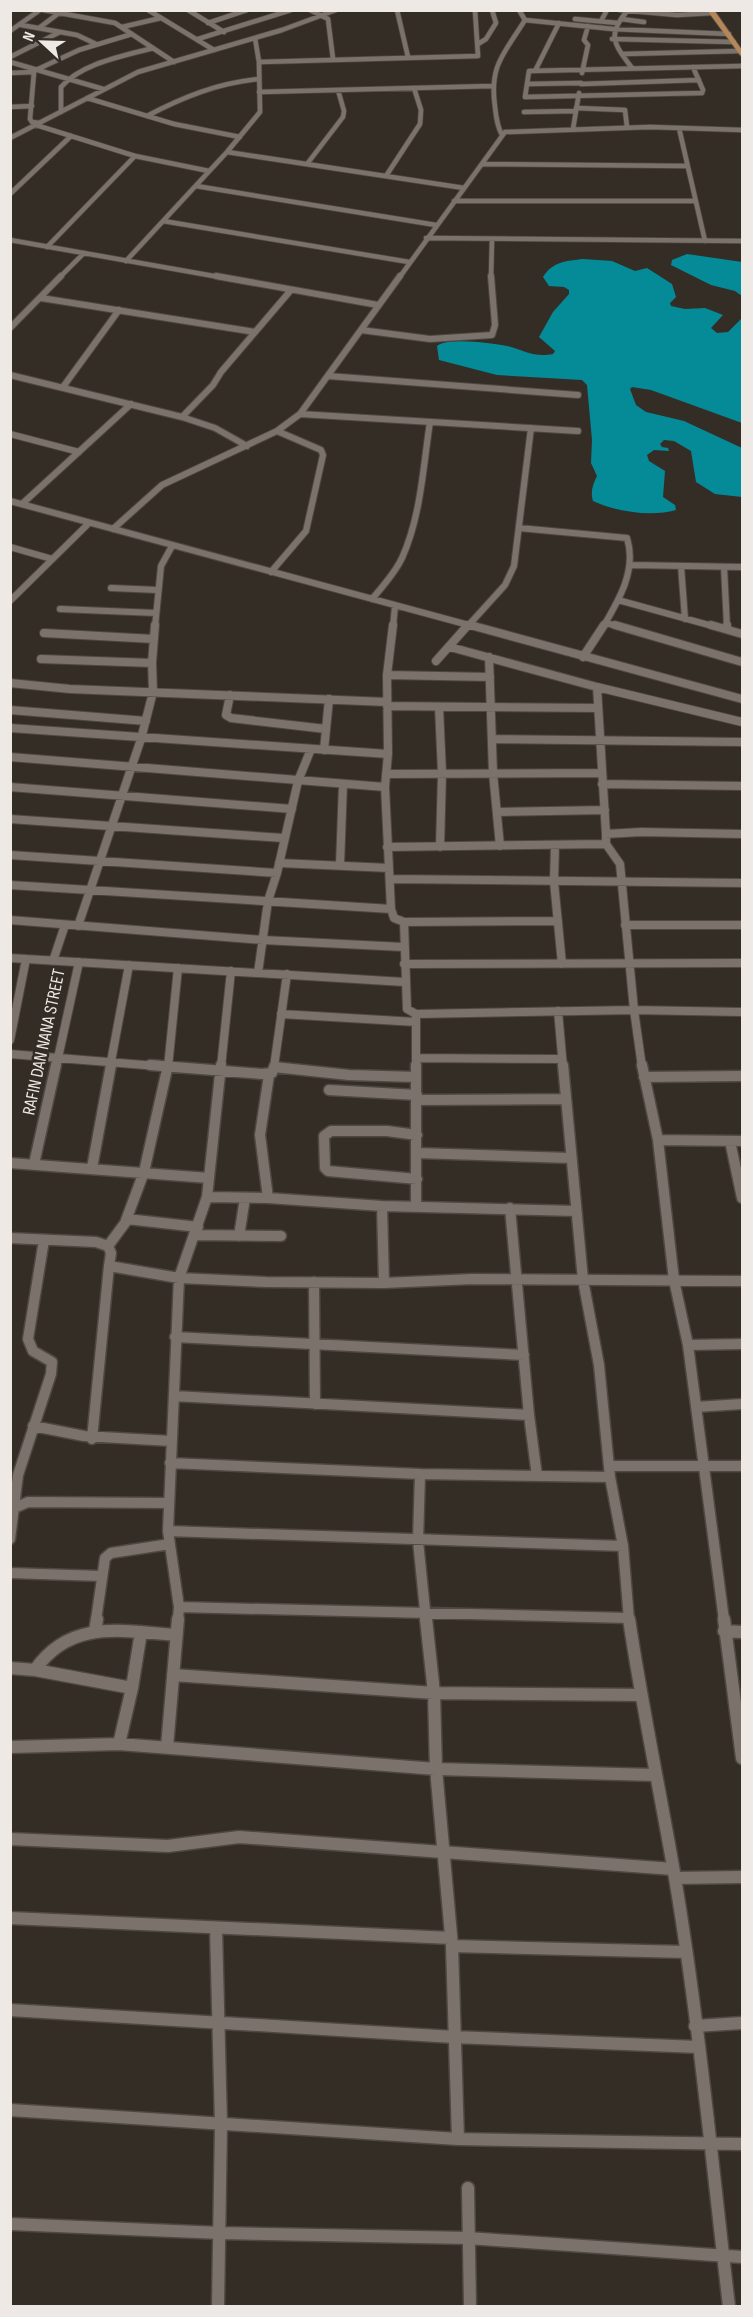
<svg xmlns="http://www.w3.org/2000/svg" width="753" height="2317" font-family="'Sofia Sans Condensed',sans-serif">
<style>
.water{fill:#058a97}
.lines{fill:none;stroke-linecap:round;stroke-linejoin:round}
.street-far4-casing{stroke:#4e4842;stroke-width:6}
.street-far3-casing{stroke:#4e4842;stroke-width:8}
.street-far2-casing{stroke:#4e4842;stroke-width:10}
.street-far1-casing{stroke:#4e4842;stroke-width:13}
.street-casing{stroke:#4e4842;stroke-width:15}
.primary-casing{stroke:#4e4842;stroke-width:2}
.street-far4{stroke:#7b726b;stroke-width:4.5}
.street-far3{stroke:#7b726b;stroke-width:6}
.street-far2{stroke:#7b726b;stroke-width:8}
.street-far1{stroke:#7b726b;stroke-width:10}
.street{stroke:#7b726b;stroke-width:12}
.primary{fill:#b58657;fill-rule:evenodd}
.labels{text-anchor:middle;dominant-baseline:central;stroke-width:5;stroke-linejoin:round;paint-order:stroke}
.street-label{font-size:18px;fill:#eee9e5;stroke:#342d26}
</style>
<rect width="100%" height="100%" fill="#342d26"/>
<path class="water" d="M 687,254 L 742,262 L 742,296 L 735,291 L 711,285 L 671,265 L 672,260 Z
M 583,259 L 612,261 L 635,271 L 647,268 L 672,284 L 676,297 L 670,303 L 671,306 L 685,309 L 705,308 L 723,315 L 711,328 L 717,333 L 728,332 L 742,318 L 742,423 L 651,390 L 632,387 L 630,389 L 636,405 L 646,412 L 684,421 L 742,448 L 742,497 L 715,494 L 696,482 L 691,451 L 674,441 L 664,440 L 660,444 L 662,447 L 668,448 L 669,451 L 654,450 L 647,455 L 649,461 L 665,471 L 663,497 L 675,505 L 676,510 C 651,517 617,512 593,501 C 590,492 593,484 597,476 L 591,463 L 592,440 L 587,385 L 582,380 L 497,375 L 439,360 L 437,346 C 447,337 492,343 507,346 C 524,350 534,358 553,354 L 555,351 L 539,337 L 553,312 L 569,294 L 569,290 L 564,287 L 549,286 L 543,277 C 553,261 567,261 583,259 Z"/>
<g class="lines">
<defs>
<path id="street-far4" d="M 43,10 L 115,23 L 174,62
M 148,10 L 214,50
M 188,10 L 224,32
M 310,10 L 328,19 L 333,59
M 397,10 L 408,57
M 620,10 L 677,15 L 712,13
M 628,10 C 606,35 614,44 632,68
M 575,19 L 618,23
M 621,19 L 644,22
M 525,20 L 613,29 L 729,34
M 601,21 L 607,10
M 208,23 L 247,10
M 21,25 L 77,35 L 96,44
M 122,27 L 161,18
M 39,28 L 59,13
M 10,31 L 40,10
M 198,39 L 291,10
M 612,39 L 734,42
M 478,44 L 486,39 L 496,23 L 492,10
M 622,54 L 740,51
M 10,57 L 60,32
M 10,62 L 103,89
M 259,62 L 478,56 L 475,10
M 693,67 L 703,90 L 702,93 L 525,97 L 529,71 L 742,66
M 36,70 L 79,50 L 132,34
M 535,71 L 559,23
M 34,72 L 30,119 L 32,122 L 40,123
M 10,73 L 34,72
M 582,73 L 588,45 L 584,40 L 588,26
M 527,84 L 581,83
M 581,84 L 699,80
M 259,92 L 492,86
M 87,98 L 174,124 L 240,137
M 10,107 L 32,106
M 576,108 L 625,110 L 627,127
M 61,112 L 61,87 C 82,63 123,56 153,48
M 524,112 L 575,111
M 147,116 C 183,97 218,83 259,79
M 36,125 L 135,156 L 209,171
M 679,128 L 705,241
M 573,129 L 579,93
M 502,135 C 497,126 496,117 495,107 C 489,65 504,54 525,20 L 519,10
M 10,138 L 138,72 L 282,30 L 336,10
M 227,152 L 464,188
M 307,164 L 343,117 L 344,111 L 338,90
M 482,164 L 686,166
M 386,176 L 420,124 L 421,110 L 414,88
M 196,186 L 436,225
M 10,194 L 71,136
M 454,201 L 694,201
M 163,221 L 409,262
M 426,238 L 742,241
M 10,240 L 225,278
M 47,247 L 135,156
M 126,261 L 227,152 L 260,112 L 259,62 L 255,38
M 59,278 L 84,253
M 399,278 L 505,132 L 650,127 L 742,130
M 491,278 L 492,239"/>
<path id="street-far3" d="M 216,276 L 378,305
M 41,298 L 255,332
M 10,328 L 61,276
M 361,330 L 430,339 L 492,335 L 495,325 L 491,276
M 10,375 L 182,417 L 215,428 L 247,446
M 328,376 L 578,395
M 63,387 L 119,310
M 300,414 L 578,431
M 182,417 L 213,385 L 221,372 L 291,290
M 10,434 L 79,452
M 10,501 L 476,627
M 22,504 L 131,404
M 519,528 L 627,538 C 637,570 619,600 603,627
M 113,529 L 162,485 L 277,431 L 300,414 L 400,276
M 10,547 L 52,559
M 631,565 L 742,567
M 681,566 L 685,619
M 724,567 L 727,627
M 271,572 L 306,531 L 323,455 L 321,450 L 277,431
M 111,588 L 158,590
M 372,599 C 383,586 395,573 402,558 C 421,516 423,467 430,422
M 618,600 L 716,627
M 10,601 L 89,523
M 60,609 L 156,613
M 606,623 L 620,627
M 155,627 L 161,566 L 172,546
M 393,627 L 395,606
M 467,627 L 505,585 L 514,566 L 531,428"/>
<path id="street-far2" d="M 393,625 L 387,675 L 388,754 L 385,787 L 391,909 L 394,918 L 404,922 L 407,1009 L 416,1014 L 634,1010 L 742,1012
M 470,625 L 742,699
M 615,625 L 742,662
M 711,625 L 742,634
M 727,625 L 727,629
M 44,633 L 154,639
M 450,647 L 597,687 L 742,722
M 489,657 L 493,773 L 500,846
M 583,657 L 604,625
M 41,659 L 152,663
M 436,661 L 468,625
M 387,675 L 490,677
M 10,683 L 70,689 L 387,702
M 597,687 L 606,834
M 230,695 L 226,715 L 231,718 L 326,729
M 387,706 L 598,708
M 439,707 L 442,773 L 440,847
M 10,710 L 146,721
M 10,728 L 388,754
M 492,739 L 742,742
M 324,750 L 329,699
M 10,757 L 385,787
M 386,774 L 602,773
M 602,784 L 742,786
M 10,787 L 292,809
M 497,812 L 605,810
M 10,819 L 283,838
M 555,845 L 554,882 L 562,964
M 387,847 L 606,844
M 10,855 L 277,873 L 268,901 L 258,973
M 279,863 L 389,868
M 340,865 L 343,784
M 277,873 L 298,781 L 311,749
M 391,879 L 742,883
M 10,885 L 391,909
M 10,920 L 263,940 L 403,947
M 404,922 L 558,921
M 625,925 L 742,925
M 78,926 L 141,739 L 153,692 L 152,663 L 155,625
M 10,958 L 404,982
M 53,961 L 65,925
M 404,964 L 742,963
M 558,1011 L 563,1067
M 281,1014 L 416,1022
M 416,1014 L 416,1067
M 10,1040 L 26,959
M 10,1054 L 169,1067
M 416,1058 L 561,1059
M 56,1067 L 79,962
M 110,1067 L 129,965
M 168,1067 L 178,968
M 221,1067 L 231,971
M 274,1067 L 287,974
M 642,1067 L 634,1010 L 620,864 L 606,844 L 606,834 L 641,832 L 742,834"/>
<path id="street-far1" d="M 150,1065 L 262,1074 L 272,1073 L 274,1067 L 349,1075 L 416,1077
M 416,1065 L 416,1205
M 563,1065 L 583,1280 L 599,1365 L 610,1477 L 623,1546 L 629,1620
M 642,1065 L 658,1140 L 674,1280 L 688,1345 L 724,1620
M 644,1077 L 742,1076
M 329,1090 L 417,1095
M 417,1100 L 566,1099
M 417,1135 L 387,1131 L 331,1131 L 324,1136 L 325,1168 L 328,1171 L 417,1179
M 658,1140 L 742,1141
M 730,1141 L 742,1198
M 417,1153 L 570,1158
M 10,1163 L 209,1178
M 34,1164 L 56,1065
M 92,1168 L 111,1065
M 207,1197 L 268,1198 L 382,1206 L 576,1211
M 268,1198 L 260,1135 L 269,1075
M 382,1206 L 384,1283
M 510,1208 L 529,1415 L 537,1476
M 127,1219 L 198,1227
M 195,1235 L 281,1236
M 239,1236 L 245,1198
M 10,1238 L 96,1242 L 108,1246 L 111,1253 L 109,1266 L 179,1278 L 266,1282 L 384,1283 L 473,1279 L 742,1281
M 108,1246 L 125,1223 L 144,1172 L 168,1065
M 314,1282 L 315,1404
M 175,1337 L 524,1355
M 688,1345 L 742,1344
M 174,1396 L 529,1415
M 696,1407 L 742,1404
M 33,1426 L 84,1436 L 171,1441
M 92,1439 L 109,1266
M 170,1463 L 420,1474
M 609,1466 L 742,1466
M 10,1510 L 28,1502 L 169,1503
M 168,1531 L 623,1546
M 10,1539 L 18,1475 L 51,1374 L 52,1362 L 33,1351 L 28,1339 L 44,1240
M 10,1573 L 101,1576
M 179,1607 L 629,1618
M 96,1620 L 105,1558 L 111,1553 L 170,1544
M 178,1620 L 179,1607 L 168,1531 L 179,1278 L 207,1197 L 221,1065
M 426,1620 L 418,1541 L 420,1474 L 610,1477"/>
<path id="street" d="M 426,1619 L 434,1693 L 436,1769 L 452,1946 L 458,2139
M 629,1619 C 642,1706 660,1791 675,1878 C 699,2020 712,2164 729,2306
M 724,1619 L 742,1758
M 95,1631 L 97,1619
M 724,1631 L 742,1632
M 10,1668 L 35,1670 C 70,1619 122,1631 176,1635
M 35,1670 L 132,1688
M 173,1675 L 434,1693 L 640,1695
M 119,1744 L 132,1688 L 141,1632
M 10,1747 L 119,1744 L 436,1769 L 655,1775
M 167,1747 L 178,1619
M 10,1839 L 168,1846 L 239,1837 L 673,1869
M 675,1878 L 742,1877
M 10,1918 L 451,1938
M 216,1929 L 221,2124 L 218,2306
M 452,1946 L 686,1952
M 10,2010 L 454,2037 L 698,2047
M 695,2026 L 742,2023
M 10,2110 L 458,2139 L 742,2144
M 468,2188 L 470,2306
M 10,2224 L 221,2233 L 468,2238 L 742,2257"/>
<path id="primary" d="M 707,10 L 714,10 L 742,50 L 742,56 L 740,55 Z"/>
</defs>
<use href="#street-far4" class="street-far4-casing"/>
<use href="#street-far3" class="street-far3-casing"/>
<use href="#street-far2" class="street-far2-casing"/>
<use href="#street-far1" class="street-far1-casing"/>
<use href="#street" class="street-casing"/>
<use href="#primary" class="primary-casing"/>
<use href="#street-far4" class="street-far4"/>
<use href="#street-far3" class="street-far3"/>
<use href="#street-far2" class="street-far2"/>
<use href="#street-far1" class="street-far1"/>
<use href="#street" class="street"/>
<use href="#primary" class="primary"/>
</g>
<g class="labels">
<g class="street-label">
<text transform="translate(44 1042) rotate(-78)">RAFIN DAN NANA STREET</text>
</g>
</g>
<rect width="753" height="2317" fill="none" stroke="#eee9e5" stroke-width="24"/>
<g transform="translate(42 42) rotate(292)" stroke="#342d26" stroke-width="4.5" paint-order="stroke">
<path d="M0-4.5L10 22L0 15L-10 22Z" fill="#eee9e5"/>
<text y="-9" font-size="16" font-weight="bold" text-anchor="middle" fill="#eee9e5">N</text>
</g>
</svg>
